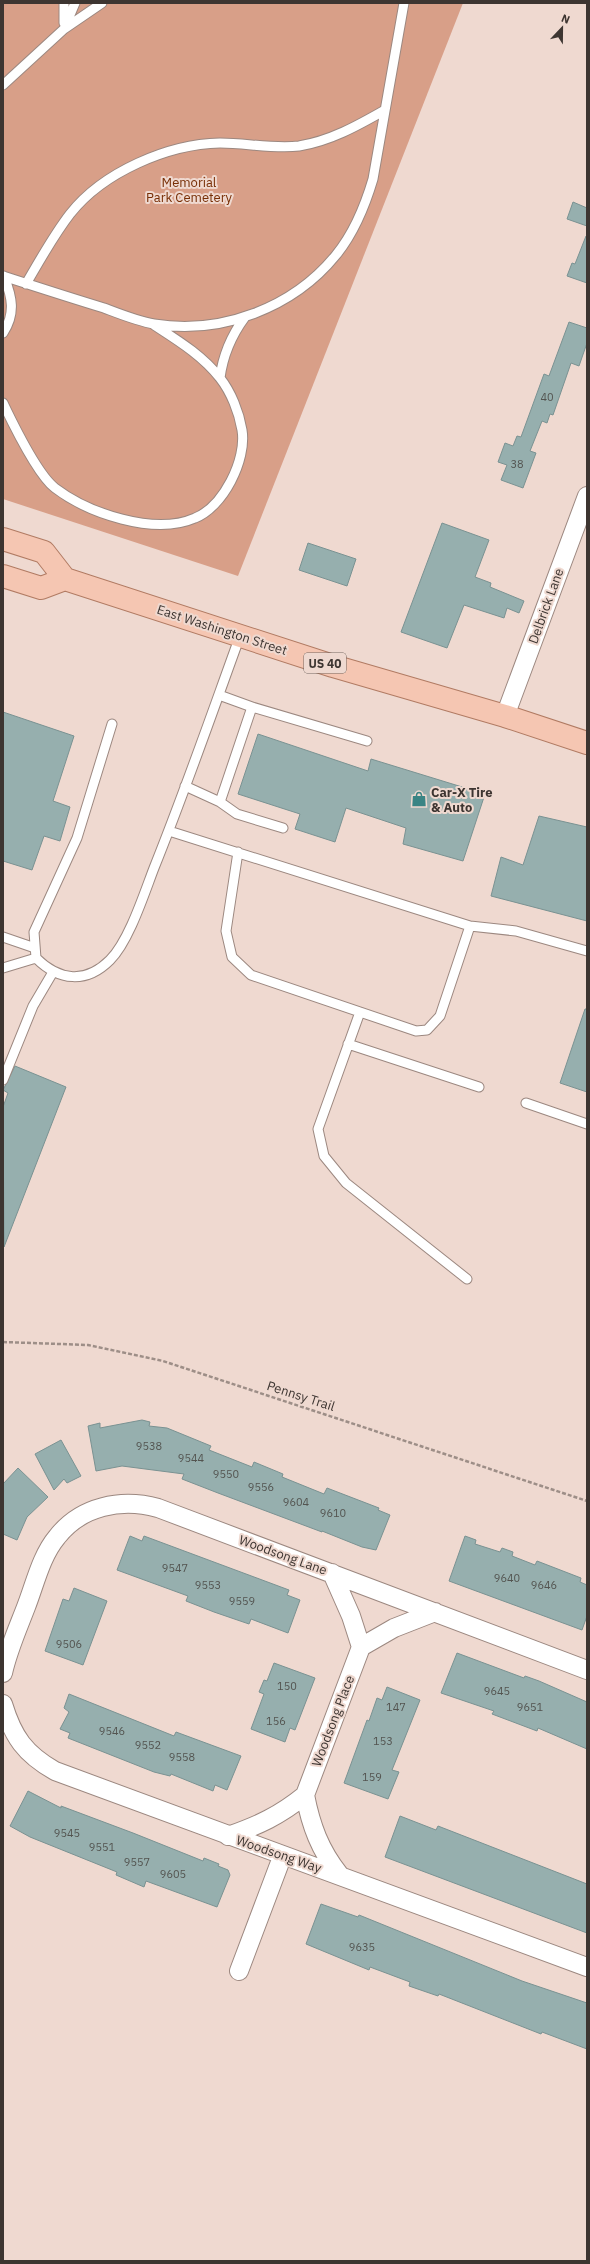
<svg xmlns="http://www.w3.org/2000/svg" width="590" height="2264" font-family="'IBM Plex Sans',sans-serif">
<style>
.green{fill:#d89f88}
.building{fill:#96afae;stroke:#7a9292}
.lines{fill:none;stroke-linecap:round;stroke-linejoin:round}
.service-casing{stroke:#9c8880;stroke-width:11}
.minor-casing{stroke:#9c8880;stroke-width:20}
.primary-casing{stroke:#b17b63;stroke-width:24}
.path{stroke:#9d8e87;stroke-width:2.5;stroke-dasharray:4 2;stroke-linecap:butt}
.service{stroke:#fff;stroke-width:9}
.minor{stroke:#fff;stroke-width:18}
.primary{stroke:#f5c6b2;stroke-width:22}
.labels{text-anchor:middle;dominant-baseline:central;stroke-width:4;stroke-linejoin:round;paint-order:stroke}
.number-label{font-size:11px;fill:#535450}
.shield{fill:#efd9d0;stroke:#726661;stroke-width:1}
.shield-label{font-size:12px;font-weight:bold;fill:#3d3531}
.park-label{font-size:13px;fill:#772e05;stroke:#efd9d0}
.street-label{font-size:13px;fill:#3d3531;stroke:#efd9d0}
.poi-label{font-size:13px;font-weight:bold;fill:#3d3531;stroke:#efd9d0;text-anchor:start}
</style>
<rect width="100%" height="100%" fill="#efd9d0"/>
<path class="green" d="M 3,3 L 463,3 L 238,576 L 3,499 Z"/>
<path class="building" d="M 573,202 L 587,208 L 587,226 L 567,219 Z
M 586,236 L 587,236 L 587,283 L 567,276 L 572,263 L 575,264 Z
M 569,322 L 587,328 L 587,343 L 579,366 L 571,363 L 553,415 L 550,414 L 547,423 L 542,421 L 530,451 L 536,453 L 523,488 L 501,480 L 507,465 L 498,462 L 505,443 L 513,446 L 517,436 L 521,437 L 544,374 L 549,376 Z
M 442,523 L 489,540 L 475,577 L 491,583 L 490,587 L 524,601 L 519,613 L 507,608 L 504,618 L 464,605 L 447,648 L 401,632 Z
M 308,543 L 356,559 L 347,586 L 299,570 Z
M 3,712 L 74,736 L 53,801 L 70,807 L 60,841 L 44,836 L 32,870 L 3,861 Z
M 258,734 L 368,771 L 371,759 L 485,794 L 463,861 L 403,844 L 406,828 L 346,808 L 335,842 L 295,829 L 300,814 L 238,794 Z
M 539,816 L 587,827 L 587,921 L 491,896 L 501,857 L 523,865 Z
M 585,1009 L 587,1009 L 587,1092 L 560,1083 Z
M 15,1066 L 66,1087 L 4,1247 L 3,1107 L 8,1093 L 3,1090 Z
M 142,1420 L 150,1422 L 149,1426 L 167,1428 L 211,1446 L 209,1450 L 252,1467 L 254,1462 L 283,1474 L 282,1477 L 324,1494 L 327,1488 L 379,1508 L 378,1510 L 390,1515 L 376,1550 L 362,1547 L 322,1531 L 322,1532 L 218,1493 L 182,1479 L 184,1474 L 122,1466 L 96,1471 L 88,1426 L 100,1423 L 100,1428 Z
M 61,1440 L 81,1476 L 67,1483 L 64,1479 L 54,1490 L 35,1454 Z
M 18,1468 L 48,1497 L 27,1517 L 17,1540 L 3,1534 L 3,1484 Z
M 130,1536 L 142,1541 L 144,1536 L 289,1590 L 287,1595 L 300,1600 L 288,1633 L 251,1619 L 249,1624 L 214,1612 L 186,1601 L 188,1596 L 117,1570 Z
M 465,1536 L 476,1540 L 475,1544 L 500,1552 L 502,1548 L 513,1552 L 512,1556 L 535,1565 L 537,1561 L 581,1578 L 580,1582 L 587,1585 L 587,1616 L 582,1630 L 449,1581 Z
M 74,1588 L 107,1601 L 83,1665 L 45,1651 L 63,1599 L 69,1601 Z
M 457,1653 L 524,1678 L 525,1676 L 539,1681 L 587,1702 L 587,1749 L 538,1728 L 537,1731 L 492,1714 L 494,1711 L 441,1693 Z
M 274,1663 L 315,1678 L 295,1730 L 290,1728 L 285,1742 L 251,1729 L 264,1694 L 259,1692 L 264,1680 L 267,1681 Z
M 387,1687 L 420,1700 L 392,1770 L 399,1772 L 388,1799 L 344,1783 L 367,1720 L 369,1721 L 377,1698 L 382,1700 Z
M 69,1694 L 174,1736 L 176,1732 L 241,1756 L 227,1790 L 215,1785 L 213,1791 L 171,1774 L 170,1776 L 154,1772 L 68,1738 L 70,1733 L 60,1729 L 69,1712 L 64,1708 Z
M 28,1791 L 61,1808 L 61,1806 L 133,1833 L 203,1861 L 204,1858 L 219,1864 L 218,1866 L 228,1870 L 230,1875 L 217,1907 L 146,1881 L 144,1887 L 116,1875 L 117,1872 L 30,1837 L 10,1826 Z
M 400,1816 L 436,1830 L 438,1826 L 587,1884 L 587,1933 L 385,1857 Z
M 321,1904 L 358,1917 L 359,1915 L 522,1981 L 587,2003 L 587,2049 L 542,2032 L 541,2034 L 439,1994 L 438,1996 L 409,1986 L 410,1982 L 370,1967 L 369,1970 L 306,1944 Z"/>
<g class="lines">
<defs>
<path id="service" d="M 64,3 L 64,23
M 64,29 L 75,3
M 3,85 L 64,29 L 102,3
M 3,276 C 37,287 71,298 104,308 C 120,314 137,321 154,324 C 221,335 293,308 336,255 C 354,233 365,206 373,179 L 404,3
M 26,284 C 40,260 53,236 70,214 C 103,172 168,144 220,143 C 246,143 273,149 299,146 C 330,141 357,126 385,110
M 3,333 C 16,313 12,297 4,276
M 220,378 C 223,354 231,336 245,317
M 3,403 C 13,424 37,474 55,488 C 88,513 154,536 195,518 C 223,507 247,460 242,430 C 239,412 231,392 220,378 C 202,355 177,340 154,325
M 252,707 L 367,741
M 112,724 L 77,838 L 34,932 L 36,958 C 59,981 86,984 110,960 C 129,941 144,894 154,868 C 185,791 212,713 240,636
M 185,786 L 220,802 L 252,707 L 219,695
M 220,802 L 237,814 L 283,828
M 169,831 L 470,926 L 516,931 L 587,951
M 238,852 L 226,931 L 232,957 L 251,975 L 416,1031 L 427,1030 L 440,1016 L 470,926
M 3,937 L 35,948
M 3,968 L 36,958
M 360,1012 L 318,1129 L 324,1156 L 346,1183 L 467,1279
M 348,1044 L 479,1087
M 3,1080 L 33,1006 L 53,972
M 526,1103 L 587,1124"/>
<path id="minor" d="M 505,716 L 587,496
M 332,1573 L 351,1616 L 361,1647
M 361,1647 L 394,1628 L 435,1612
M 3,1673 C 8,1650 18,1628 26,1607 C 35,1584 41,1556 57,1537 C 81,1506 121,1498 158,1508 L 587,1670
M 3,1704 C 13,1737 25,1754 55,1771 L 587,1967
M 305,1795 L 361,1647
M 305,1795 C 311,1826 320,1850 339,1874
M 228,1836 C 259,1825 279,1816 305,1795
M 239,1971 L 282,1857"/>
<path id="primary" d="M 3,539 L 44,552 L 65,579 L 333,666 L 505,716 L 587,743
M 3,576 L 41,588 L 65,579"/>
</defs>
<use href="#service" class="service-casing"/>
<use href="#minor" class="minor-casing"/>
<use href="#primary" class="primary-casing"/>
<path class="path" d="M 3,1342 L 88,1345 L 163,1361 L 587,1501"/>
<use href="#service" class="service"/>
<use href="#minor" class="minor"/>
<use href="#primary" class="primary"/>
</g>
<defs>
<symbol id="shop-bare" viewBox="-9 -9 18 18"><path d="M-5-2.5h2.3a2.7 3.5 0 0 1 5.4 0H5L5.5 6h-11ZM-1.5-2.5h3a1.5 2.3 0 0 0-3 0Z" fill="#3b8484" stroke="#efd9d0" stroke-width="2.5" paint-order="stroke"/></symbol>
</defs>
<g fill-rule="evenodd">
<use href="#shop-bare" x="408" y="788" width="22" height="22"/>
</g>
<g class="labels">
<g class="number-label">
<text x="547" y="397">40</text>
<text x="517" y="464">38</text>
<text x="149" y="1446">9538</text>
<text x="191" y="1458">9544</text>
<text x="226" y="1474">9550</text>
<text x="261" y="1487">9556</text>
<text x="296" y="1502">9604</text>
<text x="333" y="1513">9610</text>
<text x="175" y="1568">9547</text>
<text x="507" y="1578">9640</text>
<text x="208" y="1585">9553</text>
<text x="544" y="1585">9646</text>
<text x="242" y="1601">9559</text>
<text x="69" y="1644">9506</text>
<text x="287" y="1686">150</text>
<text x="497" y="1691">9645</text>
<text x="396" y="1707">147</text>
<text x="530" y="1707">9651</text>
<text x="276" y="1721">156</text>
<text x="112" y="1731">9546</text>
<text x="383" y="1741">153</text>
<text x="148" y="1745">9552</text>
<text x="182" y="1757">9558</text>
<text x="372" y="1777">159</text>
<text x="67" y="1833">9545</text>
<text x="102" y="1847">9551</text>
<text x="137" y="1862">9557</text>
<text x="173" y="1874">9605</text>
<text x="362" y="1947">9635</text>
</g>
<rect class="shield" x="304" y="653" width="42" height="20" rx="3"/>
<g class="shield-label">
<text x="325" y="663">US 40</text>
</g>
<g class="park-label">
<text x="189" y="182">Memorial<tspan x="189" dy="15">Park Cemetery</tspan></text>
</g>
<g class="street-label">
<text transform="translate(546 606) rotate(-70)">Delbrick Lane</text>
<text transform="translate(222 630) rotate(18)">East Washington Street</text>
<text transform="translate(301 1396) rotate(18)">Pennsy Trail</text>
<text transform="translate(283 1555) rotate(20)">Woodsong Lane</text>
<text transform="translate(333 1721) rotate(-69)">Woodsong Place</text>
<text transform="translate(279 1854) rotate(19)">Woodsong Way</text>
</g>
<g class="poi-label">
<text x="431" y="792">Car-X Tire<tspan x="431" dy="15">&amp; Auto</tspan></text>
</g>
</g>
<rect width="590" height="2264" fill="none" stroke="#3d3531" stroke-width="8"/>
<g transform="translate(562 28) rotate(22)" stroke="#efd9d0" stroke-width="3" paint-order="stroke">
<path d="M0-3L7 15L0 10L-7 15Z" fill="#3d3531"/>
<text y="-6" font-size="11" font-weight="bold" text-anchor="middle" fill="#3d3531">N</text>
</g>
</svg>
